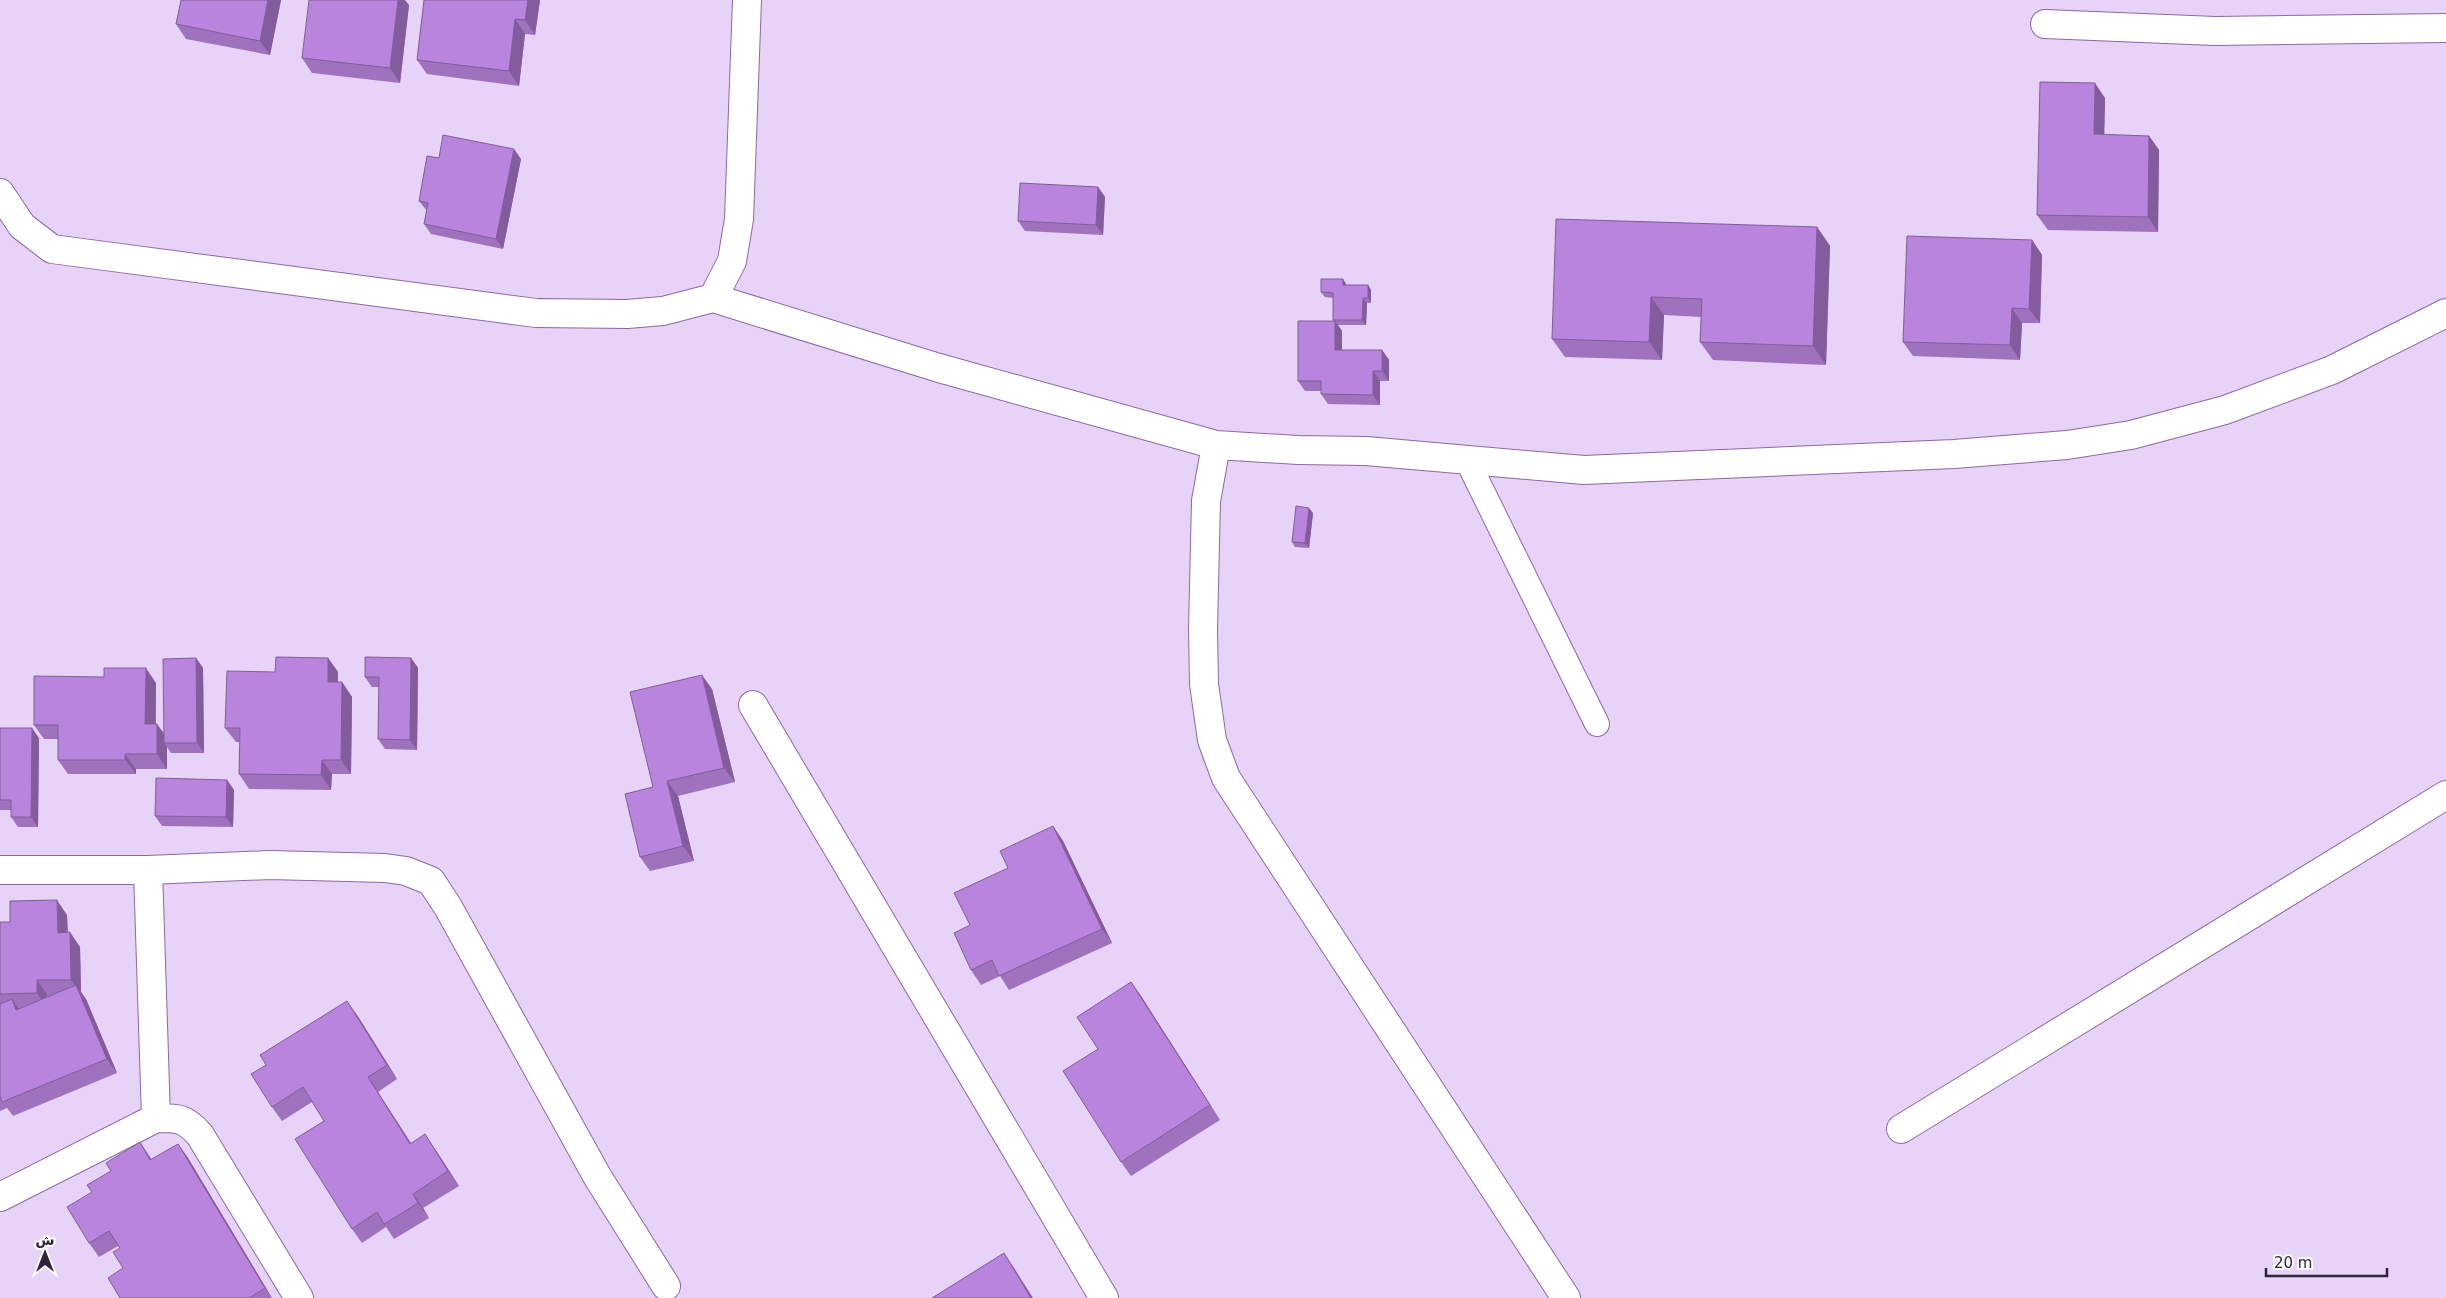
<svg xmlns="http://www.w3.org/2000/svg" width="2446" height="1298" font-family="'DejaVu Sans',Vazirmatn,sans-serif">
<style>
.lines{fill:none;stroke-linecap:round;stroke-linejoin:round}
.lane-casing{stroke:#8b6aa3;stroke-width:26}
.street-casing{stroke:#8b6aa3;stroke-width:30}
.lane{stroke:#fff;stroke-width:24}
.street{stroke:#fff;stroke-width:28}
.wall{fill:#9f72be}
.shaded-wall{fill:#825c9b}
.building{fill:#b984dd;stroke:#825c9b}
</style>
<rect width="100%" height="100%" fill="#e7d2f8"/>
<g class="lines">
<defs>
<path id="lane" d="M 1467,460 L 1597,724"/>
<path id="street" d="M 2045,24 L 2215,31 L 2446,28
M 0,193 L 22,226 L 52,249 L 536,313 L 627,314 L 663,311 L 713,298 L 732,261 L 739,219 L 747,0
M 713,298 L 939,368 L 1216,445
M 753,705 L 1104,1298
M 0,870 L 148,870 L 270,865 L 385,868 L 406,871 L 431,881 L 448,907 L 597,1176 L 666,1286
M 148,870 L 156,1118
M 1901,1129 L 2446,795
M 0,1197 L 156,1118 C 179,1118 185,1118 200,1135 L 299,1298
M 1566,1298 L 1226,778 L 1212,740 L 1204,684 L 1203,629 L 1206,501 L 1216,445 L 1298,450 L 1366,451 L 1584,470 L 1954,454 L 2067,445 L 2131,435 L 2225,410 L 2332,370 L 2446,313"/>
</defs>
<use href="#lane" class="lane-casing"/>
<use href="#street" class="street-casing"/>
<use href="#lane" class="lane"/>
<use href="#street" class="street"/>
</g>
<path class="wall" d="M 181,0 L 281,0 L 270,55 L 186,39 L 176,24 Z
M 424,0 L 540,0 L 535,35 L 525,34 L 519,86 L 427,74 L 417,60 Z
M 409,5 L 400,83 L 312,73 L 302,58 Z
M 2105,98 L 2104,135 L 2149,136 L 2159,150 L 2158,232 L 2048,230 L 2037,215 Z
M 439,158 L 521,159 L 503,249 L 431,234 L 424,224 L 427,211 L 419,201 Z
M 1098,187 L 1105,197 L 1103,235 L 1025,231 L 1018,221 Z
M 1817,227 L 1830,246 L 1826,365 L 1713,360 L 1700,342 L 1701,317 L 1664,315 L 1662,360 L 1565,357 L 1552,339 Z
M 2032,240 L 2042,255 L 2040,323 L 2022,323 L 2020,360 L 1913,356 L 1903,342 Z
M 1343,279 L 1346,284 L 1346,285 L 1368,285 L 1371,290 L 1371,303 L 1367,303 L 1366,325 L 1338,325 L 1342,331 L 1342,350 L 1382,350 L 1389,360 L 1389,381 L 1380,381 L 1380,405 L 1328,404 L 1321,394 L 1321,391 L 1305,391 L 1298,381 L 1334,321 L 1333,320 L 1333,298 L 1325,297 L 1321,292 Z
M 1313,513 L 1309,548 L 1295,547 L 1292,542 Z
M 196,658 L 203,668 L 204,753 L 171,753 L 167,747 L 167,769 L 136,769 L 136,774 L 68,774 L 58,760 L 58,739 L 44,739 L 34,725 L 156,683 L 156,724 L 164,733 Z
M 328,658 L 338,672 L 338,682 L 342,682 L 352,697 L 351,774 L 332,774 L 331,790 L 249,789 L 239,774 L 240,742 L 236,742 L 225,728 L 275,672 Z
M 411,658 L 418,668 L 417,750 L 385,749 L 378,739 L 379,687 L 372,687 L 365,677 Z
M 712,689 L 735,782 L 678,796 L 694,861 L 650,871 L 640,857 L 653,787 Z
M 0,728 L 39,738 L 38,827 L 18,827 L 11,817 L 11,810 L 0,810 Z
M 227,780 L 234,790 L 233,827 L 162,826 L 155,816 Z
M 1053,826 L 1063,841 L 1112,943 L 1009,990 L 1000,976 L 981,985 L 971,970 L 970,925 L 1008,868 Z
M 67,915 L 68,932 L 80,947 L 81,992 L 86,999 L 117,1073 L 13,1116 L 7,1108 L 0,1111 L 0,922 L 10,922 Z
M 1131,982 L 1141,996 L 1220,1120 L 1131,1176 L 1121,1162 L 1098,1049 Z
M 357,1015 L 397,1079 L 378,1092 L 411,1143 L 435,1149 L 459,1186 L 423,1208 L 429,1218 L 394,1239 L 386,1227 L 362,1243 L 352,1229 L 324,1121 L 312,1102 L 282,1121 L 272,1107 Z
M 178,1144 L 188,1158 L 272,1298 L 120,1298 L 123,1268 L 120,1248 L 118,1246 L 99,1257 L 89,1243 L 152,1160 Z"/>
<path class="shaded-wall" d="M 268,0 L 281,0 L 270,55 L 260,41 Z
M 398,0 L 405,0 L 409,5 L 400,83 L 390,68 Z
M 528,0 L 540,0 L 535,35 L 525,20 Z
M 515,19 L 525,34 L 519,86 L 509,71 Z
M 2095,83 L 2105,98 L 2104,149 L 2094,134 Z
M 2149,136 L 2159,150 L 2158,232 L 2148,217 Z
M 514,149 L 521,159 L 503,249 L 496,239 Z
M 1098,187 L 1105,197 L 1103,235 L 1096,225 Z
M 1817,227 L 1830,246 L 1826,365 L 1813,346 Z
M 2032,240 L 2042,255 L 2040,323 L 2029,309 Z
M 1343,279 L 1346,284 L 1346,290 L 1343,285 Z
M 1368,285 L 1371,290 L 1371,303 L 1368,298 Z
M 1651,297 L 1664,315 L 1662,360 L 1649,342 Z
M 1363,298 L 1367,303 L 1366,325 L 1362,320 Z
M 2012,308 L 2022,323 L 2020,360 L 2010,345 Z
M 1335,321 L 1342,331 L 1342,360 L 1335,350 Z
M 1382,350 L 1389,360 L 1389,381 L 1382,371 Z
M 1373,371 L 1380,381 L 1380,405 L 1373,395 Z
M 1309,508 L 1313,513 L 1309,548 L 1305,543 Z
M 196,658 L 203,668 L 204,753 L 197,743 Z
M 328,658 L 338,672 L 338,697 L 328,682 Z
M 411,658 L 418,668 L 417,750 L 410,740 Z
M 146,668 L 156,683 L 155,738 L 145,724 Z
M 702,675 L 712,689 L 735,782 L 724,768 Z
M 342,682 L 352,697 L 351,774 L 341,760 Z
M 157,724 L 167,738 L 164,743 L 167,747 L 167,769 L 157,754 Z
M 32,728 L 39,738 L 38,827 L 31,817 Z
M 125,754 L 136,769 L 136,774 L 125,760 Z
M 322,760 L 332,774 L 331,790 L 321,775 Z
M 227,780 L 234,790 L 233,827 L 226,817 Z
M 667,781 L 678,796 L 694,861 L 683,846 Z
M 1053,826 L 1063,841 L 1112,943 L 1102,929 Z
M 57,900 L 67,915 L 68,947 L 58,933 Z
M 70,932 L 80,947 L 81,992 L 86,999 L 117,1073 L 107,1059 L 78,991 L 71,980 Z
M 37,980 L 47,994 L 47,1008 L 37,993 Z
M 1131,982 L 1141,996 L 1220,1120 L 1210,1105 Z
M 12,999 L 22,1014 L 16,1010 Z
M 347,1001 L 357,1015 L 397,1079 L 387,1065 Z
M 368,1077 L 378,1092 L 420,1158 L 410,1144 Z
M 425,1134 L 435,1149 L 459,1186 L 448,1171 Z
M 140,1142 L 150,1157 L 161,1175 L 150,1160 Z
M 178,1144 L 188,1158 L 272,1298 L 265,1288 Z
M 413,1194 L 423,1208 L 429,1218 L 418,1203 Z
M 1004,1253 L 1014,1268 L 1033,1298 L 1031,1298 Z"/>
<path class="building" d="M 181,0 L 268,0 L 260,41 L 176,24 Z
M 309,0 L 398,0 L 390,68 L 302,58 Z
M 424,0 L 528,0 L 525,20 L 515,19 L 509,71 L 417,60 Z
M 2040,82 L 2095,83 L 2094,134 L 2149,136 L 2148,217 L 2037,215 Z
M 443,135 L 514,149 L 496,239 L 424,224 L 428,203 L 419,201 L 427,156 L 439,158 Z
M 1020,183 L 1098,187 L 1096,225 L 1018,221 Z
M 1556,219 L 1817,227 L 1813,346 L 1700,342 L 1702,299 L 1651,297 L 1649,342 L 1552,339 Z
M 1907,236 L 2032,240 L 2029,309 L 2012,308 L 2010,345 L 1903,342 Z
M 1321,279 L 1343,279 L 1343,285 L 1368,285 L 1368,298 L 1363,298 L 1362,320 L 1333,320 L 1333,293 L 1321,292 Z
M 1298,321 L 1335,321 L 1335,350 L 1382,350 L 1382,371 L 1373,371 L 1373,395 L 1321,394 L 1321,381 L 1298,381 Z
M 1296,506 L 1309,508 L 1305,543 L 1292,542 Z
M 276,657 L 328,658 L 328,682 L 342,682 L 341,760 L 322,760 L 321,775 L 239,774 L 240,728 L 225,728 L 227,671 L 275,672 Z
M 365,657 L 411,658 L 410,740 L 378,739 L 379,677 L 365,677 Z
M 196,658 L 197,743 L 164,743 L 163,659 Z
M 104,668 L 146,668 L 145,724 L 157,724 L 157,754 L 125,754 L 125,760 L 58,760 L 58,725 L 34,725 L 34,676 L 104,677 Z
M 702,675 L 724,768 L 667,781 L 683,846 L 640,857 L 625,794 L 653,787 L 630,692 Z
M 0,728 L 32,728 L 31,817 L 11,817 L 11,800 L 0,800 Z
M 156,778 L 227,780 L 226,817 L 155,816 Z
M 1053,826 L 1102,929 L 999,976 L 992,960 L 971,970 L 954,933 L 970,925 L 954,893 L 1008,868 L 1000,851 Z
M 57,900 L 58,933 L 70,932 L 71,980 L 37,980 L 37,993 L 0,994 L 0,922 L 10,922 L 10,901 Z
M 1131,982 L 1210,1105 L 1121,1162 L 1063,1071 L 1098,1049 L 1077,1017 Z
M 76,985 L 107,1059 L 2,1102 L 0,1096 L 0,1004 L 12,999 L 16,1010 Z
M 347,1001 L 387,1065 L 368,1077 L 410,1144 L 425,1134 L 448,1171 L 413,1194 L 418,1203 L 384,1224 L 377,1212 L 352,1229 L 295,1139 L 324,1121 L 303,1087 L 272,1107 L 251,1074 L 266,1065 L 260,1055 Z
M 140,1142 L 150,1160 L 178,1144 L 265,1288 L 249,1298 L 120,1298 L 108,1278 L 123,1268 L 113,1252 L 120,1248 L 109,1231 L 89,1243 L 67,1207 L 92,1192 L 87,1185 L 111,1171 L 106,1163 Z
M 1004,1253 L 1031,1298 L 932,1298 Z"/>
<g transform="translate(45 1253)" stroke="#fcfcfc" stroke-width="4" paint-order="stroke">
<path d="M0-4L9 19L0 12L-9 19Z" fill="#31233b"/>
<text y="-8" font-size="14" font-weight="bold" text-anchor="middle" fill="#31233b">ش</text>
</g>
<path d="M2266 1268v8h121v-8" fill="none" stroke="#31233b" stroke-width="2.5"/>
<text x="2274" y="1268" font-size="15" fill="#31233b" stroke="#fcfcfc" stroke-width="4" paint-order="stroke">20 m</text>
</svg>
